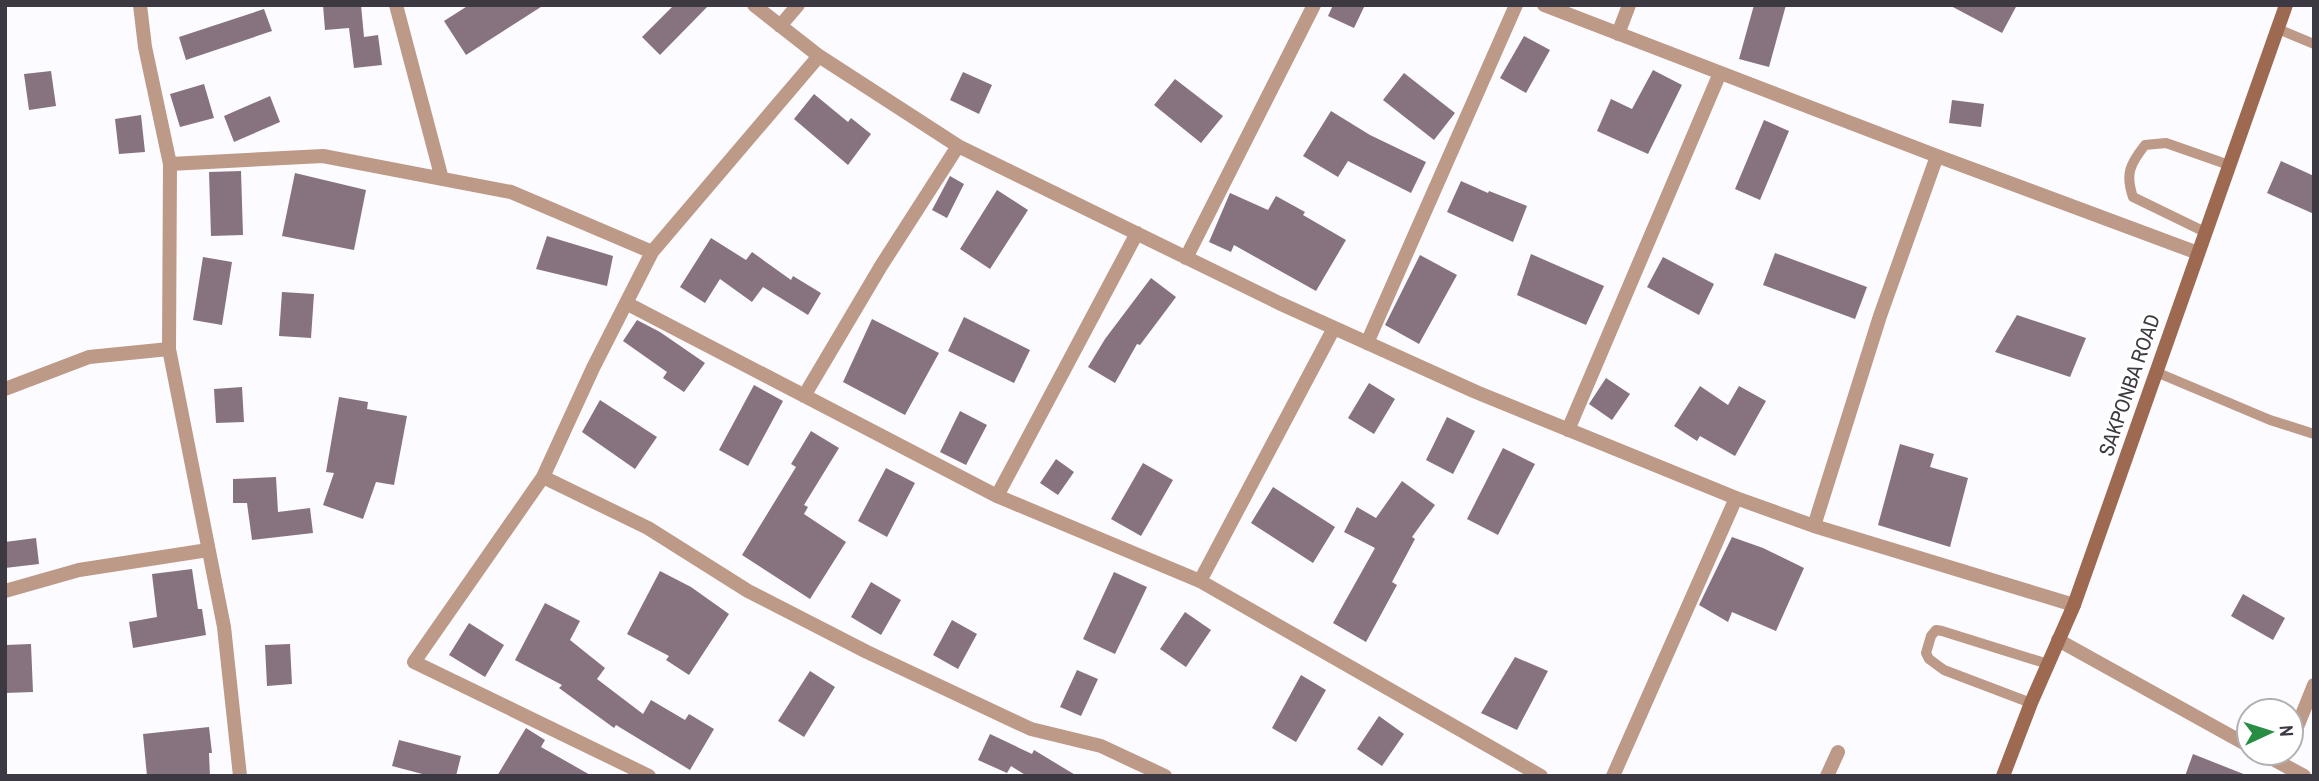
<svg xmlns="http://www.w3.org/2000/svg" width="2319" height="781" font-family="'Archivo Narrow',sans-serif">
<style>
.building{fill:#877380}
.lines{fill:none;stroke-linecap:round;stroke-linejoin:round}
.lane{stroke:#bd9987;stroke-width:10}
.street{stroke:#bd9987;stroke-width:14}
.secondary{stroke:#9d6950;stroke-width:14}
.labels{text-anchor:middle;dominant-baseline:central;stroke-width:7;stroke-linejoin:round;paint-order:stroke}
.street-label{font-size:21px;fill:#3c3942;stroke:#fff}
</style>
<rect width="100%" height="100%" fill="#fcfbff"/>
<path class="building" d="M 323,5 L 361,5 L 364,37 L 378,35 L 382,65 L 354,68 L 349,28 L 325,30 Z
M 469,5 L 544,5 L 466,55 L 444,21 Z
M 674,5 L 709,5 L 660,55 L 642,37 Z
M 1333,5 L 1365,5 L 1354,28 L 1328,16 Z
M 1754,5 L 1786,5 L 1769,67 L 1739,59 Z
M 1949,5 L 2017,5 L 2002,33 Z
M 264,9 L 272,31 L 186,60 L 179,37 Z
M 1524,36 L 1550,50 L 1526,93 L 1500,78 Z
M 1653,70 L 1682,85 L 1648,154 L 1597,131 L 1611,99 L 1632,109 Z
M 51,71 L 56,106 L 29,110 L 24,74 Z
M 963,72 L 992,85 L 979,114 L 950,100 Z
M 1404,73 L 1455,113 L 1434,140 L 1383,100 Z
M 1175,79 L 1223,116 L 1201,143 L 1154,105 Z
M 204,84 L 214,118 L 180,127 L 170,94 Z
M 814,94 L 848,122 L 851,118 L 871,134 L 848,165 L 794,119 Z
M 270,96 L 280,122 L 234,142 L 224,116 Z
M 1952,100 L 1984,104 L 1981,127 L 1949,123 Z
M 1331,111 L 1370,135 L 1426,162 L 1411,193 L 1348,161 L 1338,177 L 1303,156 Z
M 141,115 L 145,152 L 119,154 L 115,119 Z
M 1764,120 L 1789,131 L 1760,200 L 1735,189 Z
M 2281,161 L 2314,176 L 2314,214 L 2267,193 Z
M 241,171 L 243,235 L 211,236 L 209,172 Z
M 295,173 L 366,190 L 354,250 L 282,236 Z
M 950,176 L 964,184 L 947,218 L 932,210 Z
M 1461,181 L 1488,193 L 1489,191 L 1527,206 L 1513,242 L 1447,212 Z
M 997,190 L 1028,210 L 990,269 L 960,249 Z
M 1230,193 L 1268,210 L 1276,196 L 1305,212 L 1303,215 L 1346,240 L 1316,291 L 1234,245 L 1231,252 L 1209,242 Z
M 547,236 L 613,256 L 607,286 L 536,269 Z
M 711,238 L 746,260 L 752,252 L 791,280 L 793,276 L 821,293 L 808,315 L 763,287 L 752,302 L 720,279 L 705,303 L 680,287 Z
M 1775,253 L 1867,287 L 1855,319 L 1763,285 Z
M 1531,254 L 1604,286 L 1586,325 L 1517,295 Z
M 1420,255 L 1457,275 L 1419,344 L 1385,325 Z
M 203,257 L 232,262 L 222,325 L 193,320 Z
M 1663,257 L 1714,284 L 1699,315 L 1647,287 Z
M 1151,278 L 1176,297 L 1140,345 L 1137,344 L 1115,383 L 1088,367 L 1105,339 Z
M 282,292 L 314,294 L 311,338 L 279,336 Z
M 2017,315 L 2086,338 L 2070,377 L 1995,352 Z
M 964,317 L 1030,350 L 1014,383 L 948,351 Z
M 872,319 L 939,353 L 905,415 L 843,382 Z
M 637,320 L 660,332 L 705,363 L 684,392 L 663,378 L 667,372 L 623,341 Z
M 1606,378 L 1630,394 L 1612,420 L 1589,404 Z
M 1369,383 L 1395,399 L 1374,434 L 1348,418 Z
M 754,385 L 783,401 L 748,466 L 719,450 Z
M 1700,386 L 1728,405 L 1739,386 L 1766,401 L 1735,456 L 1700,436 L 1697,441 L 1674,426 Z
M 242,387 L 244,422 L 216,423 L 214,389 Z
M 339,397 L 368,402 L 367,409 L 407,416 L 394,485 L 376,482 L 363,519 L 323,505 L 334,473 L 326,472 Z
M 600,400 L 657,437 L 635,469 L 582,432 Z
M 960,411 L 987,425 L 966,465 L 940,452 Z
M 1447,417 L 1475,431 L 1453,474 L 1426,460 Z
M 811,431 L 839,448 L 804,505 L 808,507 L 804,514 L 846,542 L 810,599 L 742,555 L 796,467 L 791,464 Z
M 1900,444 L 1934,454 L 1930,467 L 1968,478 L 1950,547 L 1878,525 Z
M 1503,448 L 1535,464 L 1498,535 L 1467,519 Z
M 1056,459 L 1074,472 L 1058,495 L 1040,483 Z
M 1143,463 L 1173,480 L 1141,536 L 1111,519 Z
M 886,468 L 915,483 L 887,537 L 858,521 Z
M 276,477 L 278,512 L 310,508 L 313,533 L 252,540 L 247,503 L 233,503 L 233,479 Z
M 1402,481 L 1435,505 L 1412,537 L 1415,539 L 1392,582 L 1397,585 L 1366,642 L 1333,623 L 1375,548 L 1344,532 L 1357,507 L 1376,518 Z
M 1273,487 L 1335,527 L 1313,563 L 1251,523 Z
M 1732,537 L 1763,548 L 1804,568 L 1776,631 L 1732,612 L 1728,622 L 1699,605 Z
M 36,538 L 39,564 L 5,568 L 5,542 Z
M 192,569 L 198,609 L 202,609 L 206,635 L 133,648 L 129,622 L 157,617 L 152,574 Z
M 660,571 L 691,587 L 729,614 L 689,675 L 666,660 L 669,656 L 627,634 Z
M 1114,572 L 1147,587 L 1115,654 L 1083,639 Z
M 871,582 L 901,600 L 881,635 L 851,617 Z
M 2243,594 L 2285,618 L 2273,640 L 2231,616 Z
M 545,603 L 580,621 L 570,640 L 605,668 L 597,679 L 643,714 L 651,700 L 685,720 L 689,714 L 714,729 L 690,770 L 616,725 L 614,728 L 559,688 L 562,685 L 515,660 Z
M 1185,612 L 1211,630 L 1186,667 L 1160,649 Z
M 952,620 L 977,634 L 958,669 L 933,655 Z
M 469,623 L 504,645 L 485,677 L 449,655 Z
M 31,644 L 33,692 L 5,693 L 5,645 Z
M 290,644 L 292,684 L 267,686 L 265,645 Z
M 1515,657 L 1548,671 L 1517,730 L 1481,713 Z
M 1077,670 L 1098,679 L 1081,716 L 1060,707 Z
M 810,671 L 835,687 L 804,737 L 778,721 Z
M 1301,675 L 1326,690 L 1296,742 L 1272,728 Z
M 1379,716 L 1404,734 L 1382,766 L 1357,749 Z
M 209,727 L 212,753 L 209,753 L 210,776 L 147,776 L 143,734 Z
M 526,728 L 545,740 L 541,747 L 592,776 L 497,776 Z
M 990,734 L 1032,754 L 1034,750 L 1077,776 L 1027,776 L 1011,766 L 1007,773 L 978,760 Z
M 399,740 L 461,756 L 456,776 L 430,776 L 392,766 Z
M 2193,754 L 2246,775 L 2245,776 L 2185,776 Z"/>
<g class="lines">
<path class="lane" d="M 2278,29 L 2314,44
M 2205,232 L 2133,197 C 2125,174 2130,164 2145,145 L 2166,143 L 2229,165
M 2156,372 L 2270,420 L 2314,434
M 2031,703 L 1944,670 L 1929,659 L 1926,653 L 1931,636 L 1936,630 L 1942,631 L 2048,664"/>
<path class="street" d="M 140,5 L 145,47 L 170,164 L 169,349 L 224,627 L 240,776
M 396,5 L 442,179
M 754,5 L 819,56 L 958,146 L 1279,303 L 1476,392 L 1736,498 L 1814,526 L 2074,605
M 1544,5 L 1937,156 L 2198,253
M 780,26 L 798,5
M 1618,34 L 1629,5
M 170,164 L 323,156 L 511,192 L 652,252
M 1186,258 L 1314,5
M 626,303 L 997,496 L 1200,581 L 1541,776
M 1367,343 L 1516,5
M 5,389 L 89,357 L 169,349
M 804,396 L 881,266 L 958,146
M 1568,430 L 1720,73
M 543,477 L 648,528 L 748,591 L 867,652 L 1031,729 L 1101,746 L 1165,776
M 997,496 L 1137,233
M 1814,526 L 1880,316 L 1937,156
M 1200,581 L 1334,328
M 5,591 L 79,570 L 208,550
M 2058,640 L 2249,746
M 2291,742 L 2314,685
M 2262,753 L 2304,776
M 649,776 L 414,662 L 543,477 L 593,368 L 652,252 L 819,56
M 1613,776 L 1736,498
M 1827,776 L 1838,752"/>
<path class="secondary" d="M 2003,776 L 2031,703 L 2074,605 L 2286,5"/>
</g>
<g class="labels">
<g class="street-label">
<text transform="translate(2129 385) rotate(-71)">SAKPONBA ROAD</text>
</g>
</g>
<rect width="2319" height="781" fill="none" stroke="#3c3942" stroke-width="14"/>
<g transform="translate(2270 732) rotate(86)"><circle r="33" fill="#ffffff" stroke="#b1b0b3" stroke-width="2"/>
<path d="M0-5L12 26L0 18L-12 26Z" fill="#288e43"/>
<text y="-10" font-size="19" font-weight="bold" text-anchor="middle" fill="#3c3942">N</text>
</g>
</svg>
